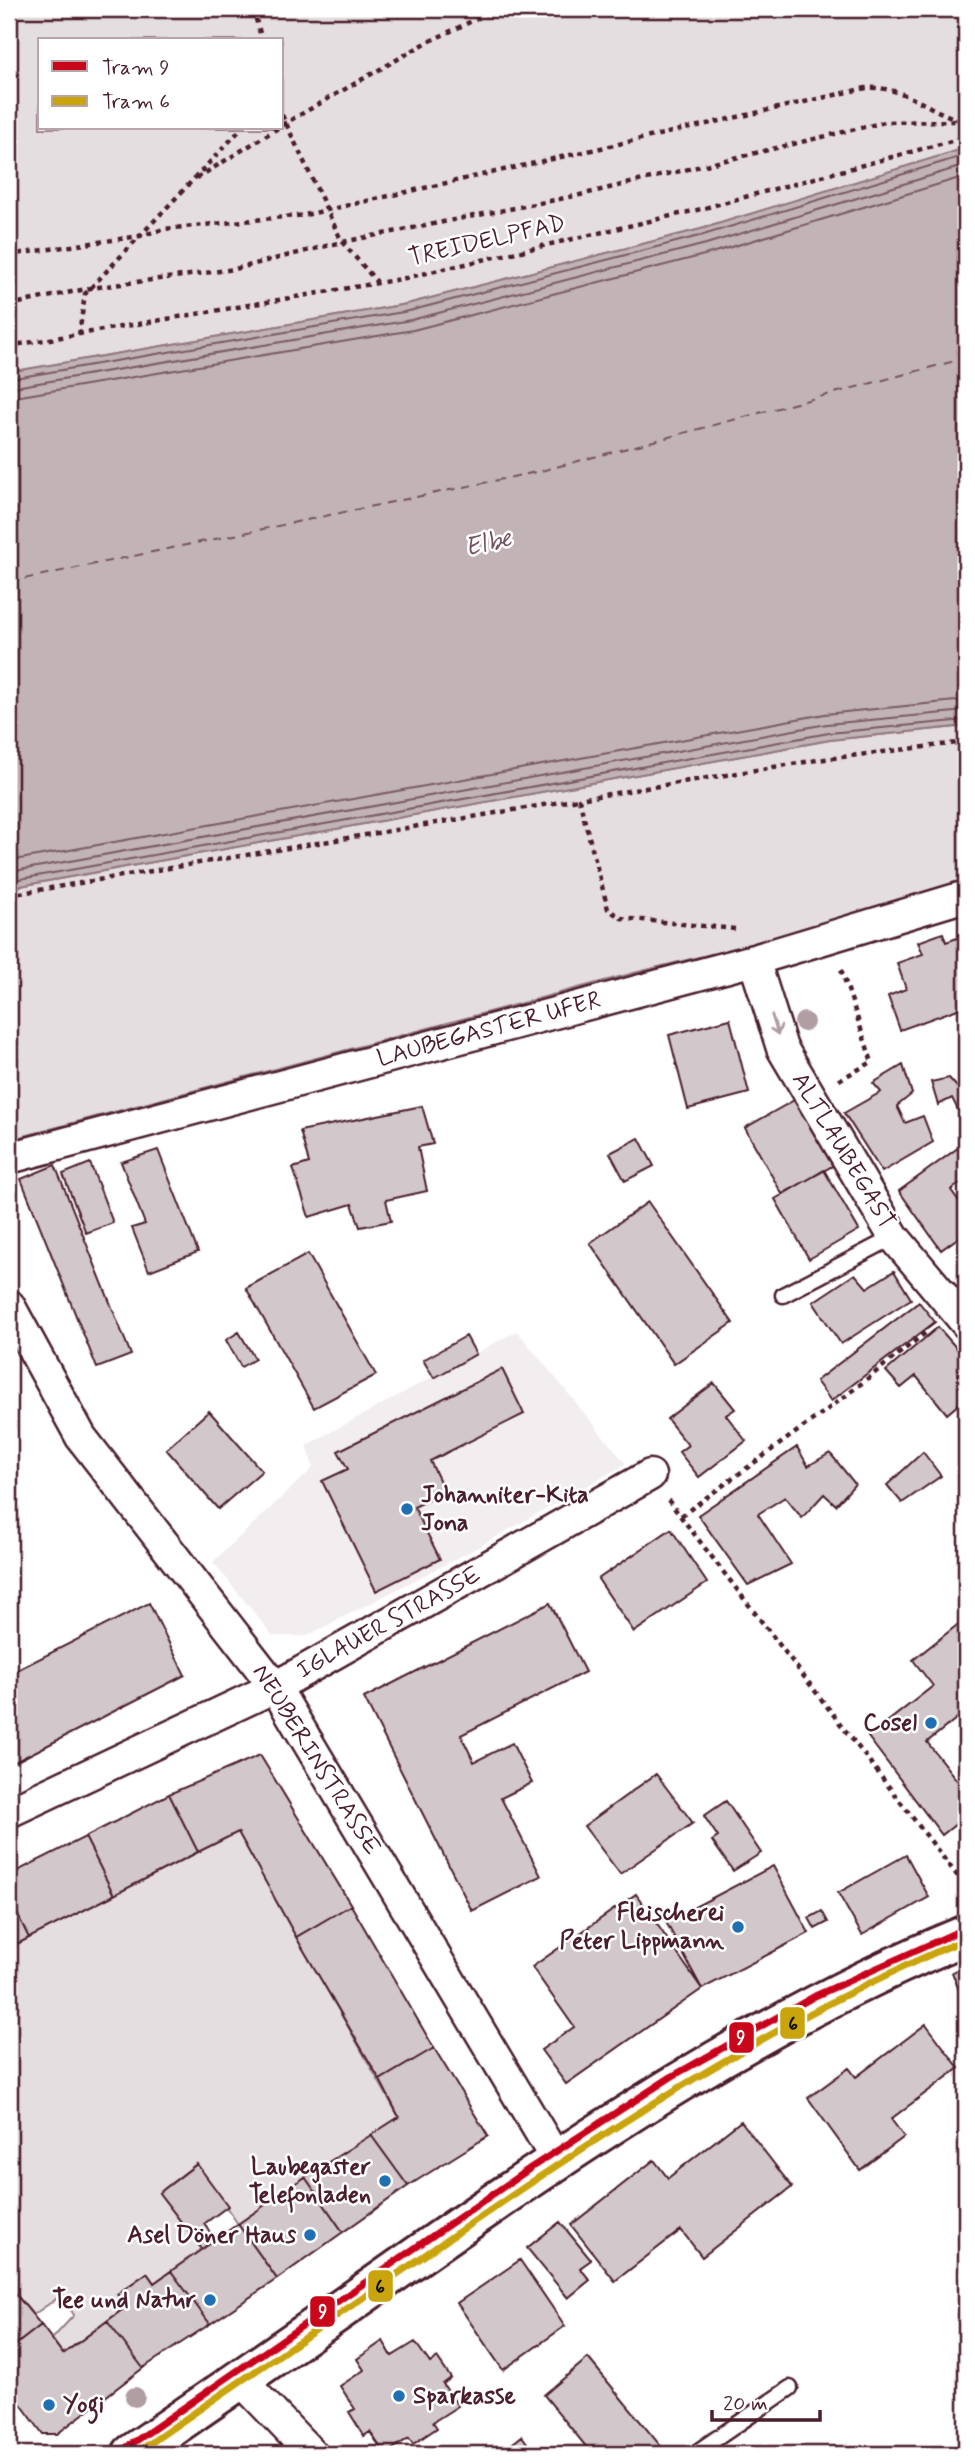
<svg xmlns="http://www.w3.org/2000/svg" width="975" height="2463" font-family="Mynerve,sans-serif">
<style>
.built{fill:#f2eeef}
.green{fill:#e5dee0;stroke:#987e86;stroke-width:2;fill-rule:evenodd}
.water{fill:#c1b3b6;stroke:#91787e;stroke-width:2}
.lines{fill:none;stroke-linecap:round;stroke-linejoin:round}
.shore{stroke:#7a5a63;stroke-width:2}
.ferry{stroke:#74535c;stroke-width:2;stroke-dasharray:9 7;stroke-linecap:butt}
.building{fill:#d2c7cb;stroke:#4a1f2b;stroke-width:2}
.lane-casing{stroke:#4a1f2b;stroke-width:19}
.street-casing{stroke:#4a1f2b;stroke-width:35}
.secondary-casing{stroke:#4a1f2b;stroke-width:44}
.path{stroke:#4a1f2b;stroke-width:4.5;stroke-dasharray:5 5;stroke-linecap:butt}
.lane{stroke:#fff;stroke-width:14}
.street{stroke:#fff;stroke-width:30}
.secondary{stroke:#fff;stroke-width:38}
.tram-1-casing{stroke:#fff;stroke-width:12}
.tram-2-casing{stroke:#fff;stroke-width:12}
.tram-1{stroke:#c9061a;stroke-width:7}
.tram-2{stroke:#c9a40d;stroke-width:7}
.tree{fill:#b19ea3}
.oneway{stroke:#ae9aa0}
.poi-dot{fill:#1f6fb2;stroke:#fff;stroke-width:2.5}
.labels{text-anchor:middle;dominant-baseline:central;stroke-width:5;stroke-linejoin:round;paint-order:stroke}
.street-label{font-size:24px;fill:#4a1f2b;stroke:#fff}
.poi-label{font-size:24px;font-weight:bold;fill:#4a1f2b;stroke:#fff;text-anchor:end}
.water-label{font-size:26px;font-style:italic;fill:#74535c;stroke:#fff}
.line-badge{stroke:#fff;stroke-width:2.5}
.badge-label{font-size:19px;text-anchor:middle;font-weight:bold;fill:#fff}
.pale-badge-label{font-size:19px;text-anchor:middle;font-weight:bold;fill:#111}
</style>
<rect width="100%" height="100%" fill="#fff"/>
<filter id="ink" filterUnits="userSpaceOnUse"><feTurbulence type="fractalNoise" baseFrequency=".0143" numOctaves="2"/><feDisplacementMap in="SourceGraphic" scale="14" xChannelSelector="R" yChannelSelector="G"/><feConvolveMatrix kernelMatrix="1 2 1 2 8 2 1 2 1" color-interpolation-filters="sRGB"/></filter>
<g filter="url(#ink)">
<path class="built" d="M 517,1331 L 626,1464 L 471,1551 L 307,1636 L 273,1636 L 213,1562 L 313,1468 L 307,1445 Z"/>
<path class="green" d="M 9,9 L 966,9 L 966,148 L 701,229 L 407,304 L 9,372 ZM 40,40 L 282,40 L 282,128 L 40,128 Z
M 966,726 L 966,886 L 845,921 L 634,973 L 9,1140 L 9,888 L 830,740 Z
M 238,1832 L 399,2117 L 238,2224 L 196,2164 L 159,2193 L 202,2249 L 154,2283 L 147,2273 L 126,2307 L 63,2354 L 52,2339 L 74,2315 L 62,2295 L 33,2315 L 9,2286 L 9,1948 Z"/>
<path class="water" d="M 966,148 L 966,726 L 830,740 L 9,888 L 9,372 L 407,304 L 701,229 Z"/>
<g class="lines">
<path class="shore" d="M 9,379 L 409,311 L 703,235 L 966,155
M 9,388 L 411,320 L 706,244 L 966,165
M 9,398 L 413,330 L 708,254 L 966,176
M 9,861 L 825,714 L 966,700
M 9,872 L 827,724 L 966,711
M 9,881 L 829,733 L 966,720"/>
<path class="ferry" d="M 9,582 L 541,471 L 966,358"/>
</g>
<path class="building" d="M 943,933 L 946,942 L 966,935 L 966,1006 L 900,1030 L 888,996 L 906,989 L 897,963 L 923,954 L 918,942 Z
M 730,1019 L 749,1093 L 688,1109 L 669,1035 Z
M 903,1065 L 912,1094 L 897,1106 L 905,1123 L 923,1116 L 933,1142 L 882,1172 L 844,1113 L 881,1092 L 873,1083 Z
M 949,1078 L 957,1087 L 966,1084 L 966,1111 L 960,1114 L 952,1098 L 938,1105 L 931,1082 Z
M 796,1099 L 834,1165 L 782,1194 L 745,1128 Z
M 422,1106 L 433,1144 L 418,1147 L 427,1191 L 386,1200 L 391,1221 L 360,1227 L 352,1204 L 309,1217 L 293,1168 L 309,1163 L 300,1131 Z
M 639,1138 L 654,1166 L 625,1181 L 610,1153 Z
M 966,1142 L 966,1179 L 951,1190 L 966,1211 L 966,1232 L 941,1250 L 899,1191 Z
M 158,1150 L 198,1252 L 149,1271 L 132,1228 L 145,1224 L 121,1162 Z
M 90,1163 L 113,1223 L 86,1233 L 63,1174 Z
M 55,1165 L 131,1355 L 97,1368 L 21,1179 Z
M 824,1170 L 859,1230 L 809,1259 L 775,1199 Z
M 648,1202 L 733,1323 L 674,1364 L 590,1243 Z
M 308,1254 L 376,1375 L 314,1408 L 246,1288 Z
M 894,1271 L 911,1299 L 841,1344 L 813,1302 L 855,1274 L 867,1288 Z
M 919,1302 L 935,1322 L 831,1401 L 816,1381 Z
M 938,1327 L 966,1359 L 966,1398 L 947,1414 L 916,1376 L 901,1388 L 886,1371 Z
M 239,1332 L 255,1359 L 241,1367 L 226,1340 Z
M 466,1336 L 476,1354 L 434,1378 L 423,1360 Z
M 502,1369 L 524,1414 L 430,1461 L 445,1492 L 414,1507 L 440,1559 L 376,1591 L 322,1481 L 348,1469 L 338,1451 Z
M 714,1383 L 735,1409 L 726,1415 L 746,1441 L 699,1477 L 679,1452 L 688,1445 L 667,1419 Z
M 209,1411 L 262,1471 L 218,1509 L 166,1449 Z
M 797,1447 L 808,1466 L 830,1453 L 855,1484 L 836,1505 L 824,1494 L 802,1518 L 785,1497 L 758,1514 L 791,1564 L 748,1585 L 698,1515 Z
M 923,1452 L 941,1476 L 902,1503 L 887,1485 Z
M 671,1529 L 707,1583 L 634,1632 L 598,1579 Z
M 149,1603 L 185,1675 L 9,1765 L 9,1674 Z
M 550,1603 L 585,1672 L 461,1735 L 474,1762 L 512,1743 L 532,1783 L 501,1798 L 541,1876 L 472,1911 L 364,1698 Z
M 966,1618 L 966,1711 L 927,1742 L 966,1792 L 966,1816 L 942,1835 L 868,1737 L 933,1686 L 913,1660 Z
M 260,1755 L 351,1905 L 296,1937 L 238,1832 L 198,1852 L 169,1794 Z
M 656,1774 L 693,1823 L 620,1874 L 584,1826 Z
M 169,1794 L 198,1852 L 114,1895 L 85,1837 Z
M 726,1801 L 761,1853 L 733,1871 L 712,1841 L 718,1837 L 704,1816 Z
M 85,1837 L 114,1895 L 29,1938 L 9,1897 L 9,1875 Z
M 906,1855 L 929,1897 L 862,1935 L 838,1893 Z
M 773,1866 L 809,1933 L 702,1989 L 666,1922 Z
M 636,1894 L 702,1989 L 566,2084 L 541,2050 L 574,2027 L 532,1967 Z
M 9,1897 L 29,1938 L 9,1948 Z
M 351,1905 L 434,2048 L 380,2080 L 296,1937 Z
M 822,1911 L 828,1922 L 815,1929 L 809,1918 Z
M 966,1967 L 966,2006 L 965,2006 L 952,1972 Z
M 926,2024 L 959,2068 L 891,2119 L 904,2137 L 860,2170 L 808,2098 L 849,2068 L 856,2077 Z
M 434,2048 L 488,2136 L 408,2186 L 371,2135 L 399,2117 L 380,2080 Z
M 741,2121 L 792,2187 L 702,2257 L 681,2230 L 615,2281 L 571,2225 L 654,2160 L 668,2178 Z
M 371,2135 L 408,2186 L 343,2232 L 305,2177 Z
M 197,2164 L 228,2206 L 204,2224 L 215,2239 L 202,2249 L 159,2193 Z
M 305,2177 L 343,2232 L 277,2279 L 238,2224 Z
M 560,2222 L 591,2260 L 580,2268 L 590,2280 L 568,2298 L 527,2248 Z
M 238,2224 L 277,2279 L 210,2324 L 171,2271 Z
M 520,2260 L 565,2326 L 503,2370 L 457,2303 Z
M 171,2271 L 210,2324 L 143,2368 L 107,2321 L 126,2307 L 117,2294 L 147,2273 L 154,2283 Z
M 9,2286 L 41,2325 L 9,2350 Z
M 107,2321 L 143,2368 L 57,2434 L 43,2434 L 15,2396 L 9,2400 L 9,2350 L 41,2325 L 63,2354 Z
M 383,2341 L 392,2356 L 415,2342 L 430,2363 L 437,2358 L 451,2378 L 443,2384 L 458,2406 L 433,2422 L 437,2428 L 413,2444 L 409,2438 L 385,2454 L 370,2432 L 364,2436 L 349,2412 L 355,2409 L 340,2386 L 364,2370 L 357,2359 Z
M 588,2358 L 664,2450 L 659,2454 L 592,2454 L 544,2395 Z
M 522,2436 L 535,2454 L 499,2454 Z"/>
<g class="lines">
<defs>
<path id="lane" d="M 783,1295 L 894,1237
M 694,2454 L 790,2388"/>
<path id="street" d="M 754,960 L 782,1048 L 894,1237 L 966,1323
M 9,1158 L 754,960 L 966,896
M 9,1305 L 81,1437 L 275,1687 L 556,2159
M 9,1812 L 275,1687 L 650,1475
M 240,2379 L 312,2454"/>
<path id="secondary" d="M 132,2454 C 225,2390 318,2326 410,2261 C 587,2137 766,2017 966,1935"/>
</defs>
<use href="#lane" class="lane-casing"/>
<use href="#street" class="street-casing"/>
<use href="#secondary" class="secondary-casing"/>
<path class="path" d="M 253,9 L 262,40
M 282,115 L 342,242 L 377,282
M 282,125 L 426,43 L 497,9
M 962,138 L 963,63 L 966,43
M 197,178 L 278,128
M 9,255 L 140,236 L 164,229 L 305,215 L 866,88 C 903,85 928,111 963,121
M 9,305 L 91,288 L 235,269 L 342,242 L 580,195 L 885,122 L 955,121
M 79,335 L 85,294 L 242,128
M 9,346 L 401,279 L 697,210 L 966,137
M 9,895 L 579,799
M 735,929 L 621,918 L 608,909 L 579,799 L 817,760 L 966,742
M 839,1080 L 872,1062 L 840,966
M 668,1500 L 966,1887
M 681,1516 L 843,1398 L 929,1330"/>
<use href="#lane" class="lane"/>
<use href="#street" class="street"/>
<use href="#secondary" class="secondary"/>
<defs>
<path id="tram-1" d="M 117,2454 L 532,2167 L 671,2077 L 815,1996 L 966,1928"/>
<path id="tram-2" d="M 135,2454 C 220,2394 307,2337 393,2277 C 581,2147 754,2029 966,1939"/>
</defs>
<use href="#tram-1" class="tram-1-casing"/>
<use href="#tram-2" class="tram-2-casing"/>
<use href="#tram-1" class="tram-1"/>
<use href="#tram-2" class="tram-2"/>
</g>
<g class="tree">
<circle cx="804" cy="1022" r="10"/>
<circle cx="135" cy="2397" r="10"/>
</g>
<defs><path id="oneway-shaft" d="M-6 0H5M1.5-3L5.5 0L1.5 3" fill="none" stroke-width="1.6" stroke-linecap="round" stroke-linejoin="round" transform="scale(1.75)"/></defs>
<use class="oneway" href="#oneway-shaft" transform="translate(775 1025) rotate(72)"/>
</g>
<g class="poi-dot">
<circle cx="407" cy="1509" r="7"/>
<circle cx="931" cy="1723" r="7"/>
<circle cx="738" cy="1927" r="7"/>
<circle cx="385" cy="2181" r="7"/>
<circle cx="310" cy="2235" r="7"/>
<circle cx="210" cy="2300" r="7"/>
<circle cx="399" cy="2396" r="7"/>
<circle cx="49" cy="2405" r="7"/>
</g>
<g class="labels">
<g class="street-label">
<text transform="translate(487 241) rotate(-13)">TREIDELPFAD</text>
<text transform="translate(489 1030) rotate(-15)">LAUBEGASTER UFER</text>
<text transform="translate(843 1151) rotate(59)">ALTLAUBEGAST</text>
<text transform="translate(389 1623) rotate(-29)">IGLAUER STRASSE</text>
<text transform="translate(316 1760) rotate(58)">NEUBERINSTRASSE</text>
</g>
<g class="poi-label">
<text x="421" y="1495" text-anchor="start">Johanniter-Kita<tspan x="421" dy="28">Jona</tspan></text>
<text x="917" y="1723">Cosel</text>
<text x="724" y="1913">Fleischerei<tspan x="724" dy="28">Peter Lippmann</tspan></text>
<text x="371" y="2167">Laubegaster<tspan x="371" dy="28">Telefonladen</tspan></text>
<text x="296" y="2235">Asel Döner Haus</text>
<text x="196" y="2300">Tee und Natur</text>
<text x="413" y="2396" text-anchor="start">Sparkasse</text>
<text x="63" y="2405" text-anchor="start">Yogi</text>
</g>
<g class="water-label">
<text transform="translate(488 544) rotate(-12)">Elbe</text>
</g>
</g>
<g class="line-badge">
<rect x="779" y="2006" width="27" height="34" rx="7" fill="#c9a40d"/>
<rect x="728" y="2021" width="27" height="33" rx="7" fill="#c9061a"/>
<rect x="367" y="2269" width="27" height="34" rx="7" fill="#c9a40d"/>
<rect x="309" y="2295" width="27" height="33" rx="7" fill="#c9061a"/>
</g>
<g class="badge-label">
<text x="741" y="2044">9</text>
<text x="323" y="2318">9</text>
</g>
<g class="pale-badge-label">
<text x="793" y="2030">6</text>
<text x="380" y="2293">6</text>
</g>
<rect width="975" height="2463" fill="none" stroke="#fff" stroke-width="35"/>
<rect x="18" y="18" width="940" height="2428" fill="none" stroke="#4a1f2b" stroke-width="2.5" filter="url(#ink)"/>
<rect x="38" y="38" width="245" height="91" fill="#ffffff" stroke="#b7a5aa" stroke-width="2"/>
<rect x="52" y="61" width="35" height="10" fill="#c9061a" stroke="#b7a5aa" stroke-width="2"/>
<text x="102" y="74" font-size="21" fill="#4a1f2b">Tram 9</text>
<rect x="52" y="96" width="35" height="10" fill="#c9a40d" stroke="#b7a5aa" stroke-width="2"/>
<text x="102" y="108" font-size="21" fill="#4a1f2b">Tram 6</text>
<path d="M712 2410v10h108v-10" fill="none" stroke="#4a1f2b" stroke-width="3.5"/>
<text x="723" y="2410" font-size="21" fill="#4a1f2b" stroke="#ffffff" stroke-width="5" paint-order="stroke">20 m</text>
</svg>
